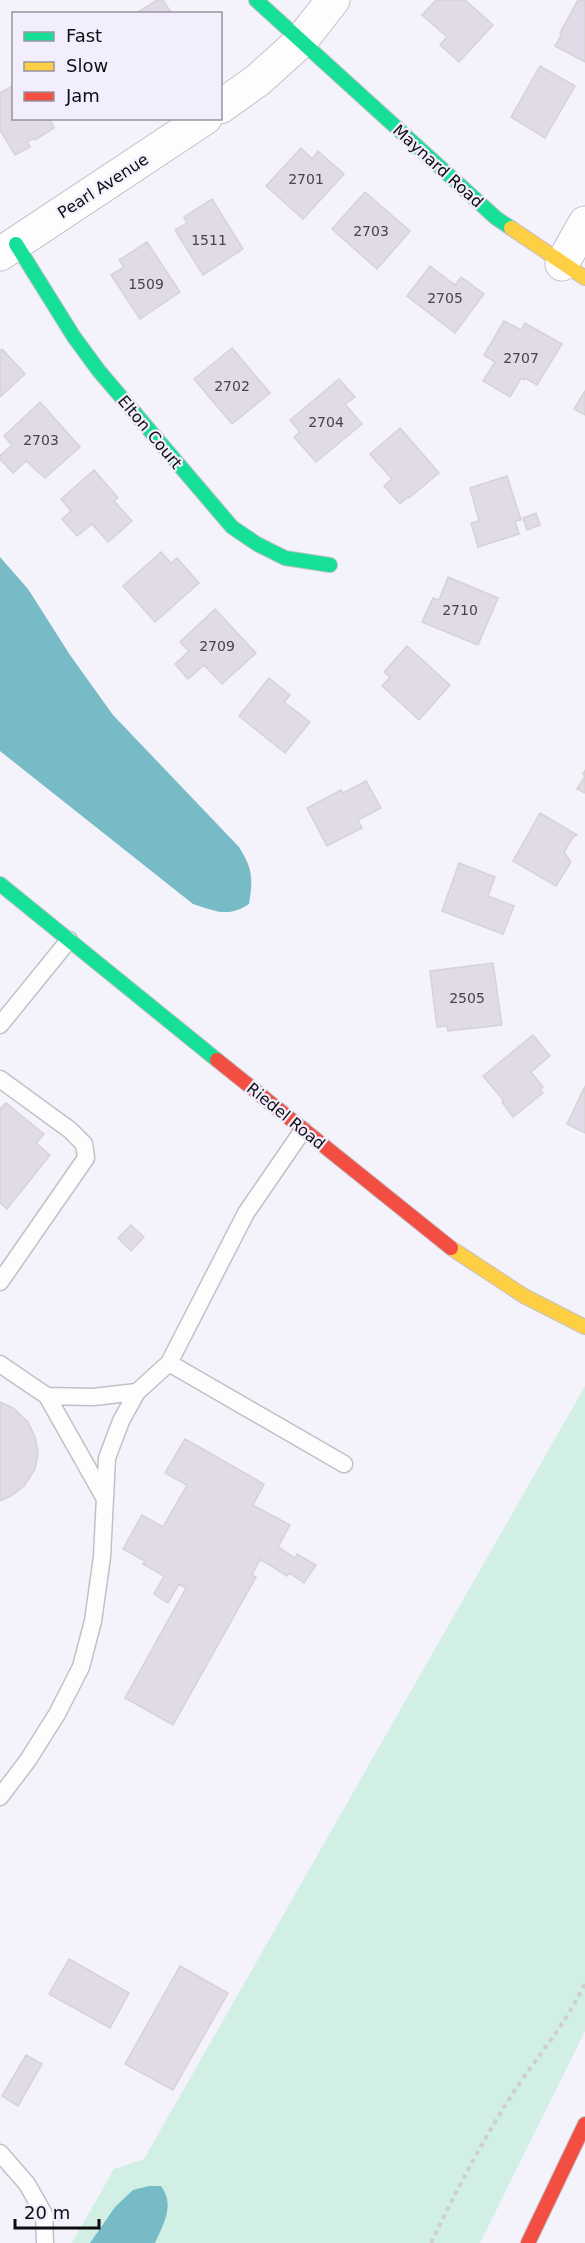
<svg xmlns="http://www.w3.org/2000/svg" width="585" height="2243" font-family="'DejaVu Sans',sans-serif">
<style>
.green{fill:#d2efe5}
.water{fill:#76bbc6}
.building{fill:#e0dbe6;stroke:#d5d3d8;stroke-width:1.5}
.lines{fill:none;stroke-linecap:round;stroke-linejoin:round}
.lane-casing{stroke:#c2c0c7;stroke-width:19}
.street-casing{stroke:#c2c0c7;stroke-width:35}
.fast-casing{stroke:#c2c0c7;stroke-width:16}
.slow-casing{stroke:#c2c0c7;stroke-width:16}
.jam-casing{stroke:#c2c0c7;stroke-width:16}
.path{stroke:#cfced1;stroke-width:4;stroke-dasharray:4.5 4.5;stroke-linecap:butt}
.lane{stroke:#fdfdfe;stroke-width:16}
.street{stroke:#fdfdfe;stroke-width:33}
.fast{stroke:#16e098;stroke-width:14}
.slow{stroke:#ffcf43;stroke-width:14}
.jam{stroke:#f24e42;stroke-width:14}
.labels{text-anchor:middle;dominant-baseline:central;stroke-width:4.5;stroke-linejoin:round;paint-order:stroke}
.number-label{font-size:14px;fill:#46444a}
.street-label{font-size:16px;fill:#0f0d12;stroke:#f3eefd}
</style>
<rect width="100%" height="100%" fill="#f4f2fa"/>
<path class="green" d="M 585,1386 L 585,2031 L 480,2243 L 72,2243 L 114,2169 L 144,2159 Z"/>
<path class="water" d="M 0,557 L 28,589 L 70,655 L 113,715 L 239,847 C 253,869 253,879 249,904 C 228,918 215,911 193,904 L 0,751 Z
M 149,2186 L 161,2186 C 175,2205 164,2223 155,2243 L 90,2243 L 115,2207 L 133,2190 Z"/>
<path class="building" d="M 157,0 L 163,0 L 172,14 L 135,14 Z
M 436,0 L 465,0 L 493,25 L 459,62 L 440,45 L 447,37 L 422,15 Z
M 578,0 L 585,0 L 585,62 L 555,46 L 562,34 L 560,33 Z
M 540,66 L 575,86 L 545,138 L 511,117 Z
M 14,85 L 14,118 L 49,118 L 54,128 L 35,140 L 34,138 L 27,142 L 30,147 L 15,155 L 0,130 L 0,93 Z
M 301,148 L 312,159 L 318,151 L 344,174 L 303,219 L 266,186 Z
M 365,192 L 410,231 L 377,269 L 332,229 Z
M 212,199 L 243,249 L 203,275 L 175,230 L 187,223 L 184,217 Z
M 147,242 L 180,292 L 140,319 L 111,275 L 124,267 L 119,260 Z
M 430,266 L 455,285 L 461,277 L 484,294 L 455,333 L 407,296 Z
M 504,321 L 521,330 L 525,323 L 562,344 L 537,385 L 525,378 L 524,380 L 521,378 L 510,397 L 483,381 L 495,362 L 484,355 Z
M 232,348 L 270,393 L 232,424 L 194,379 Z
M 2,349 L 25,374 L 0,397 L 0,351 Z
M 339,379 L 355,397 L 345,404 L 362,424 L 316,462 L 294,437 L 300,432 L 290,420 Z
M 585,391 L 585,415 L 574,409 Z
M 40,402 L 80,447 L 45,478 L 26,461 L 13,473 L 0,459 L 0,456 L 12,445 L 4,436 Z
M 400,428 L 439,473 L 409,498 L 408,497 L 400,504 L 384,486 L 392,479 L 370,454 Z
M 94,470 L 118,498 L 114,501 L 132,521 L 108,542 L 92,524 L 77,536 L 62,519 L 71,511 L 61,499 Z
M 507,476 L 521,520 L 515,521 L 519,534 L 478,547 L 471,523 L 479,521 L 470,488 Z
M 536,513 L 540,525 L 527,530 L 523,518 Z
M 161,552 L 171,563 L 177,558 L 199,583 L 155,622 L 123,586 Z
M 448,577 L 498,598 L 478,645 L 422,622 L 433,598 L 439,600 Z
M 215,609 L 256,653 L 222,684 L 204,665 L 188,679 L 175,664 L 189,651 L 180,642 Z
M 407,646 L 450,685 L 419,720 L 382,686 L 390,677 L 384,672 Z
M 269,678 L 290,695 L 284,702 L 310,722 L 285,753 L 239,716 Z
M 585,770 L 585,793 L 577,789 L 585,776 L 583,774 Z
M 366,781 L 381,808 L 358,820 L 362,828 L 327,846 L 307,808 L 341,790 L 343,793 Z
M 540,813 L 577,835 L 573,837 L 564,852 L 571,862 L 556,886 L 513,861 Z
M 459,863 L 495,877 L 488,896 L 514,906 L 503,934 L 442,911 Z
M 493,963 L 502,1025 L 448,1031 L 447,1026 L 437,1027 L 430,971 Z
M 533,1035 L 550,1056 L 531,1072 L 543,1087 L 540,1090 L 543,1093 L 513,1117 L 502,1102 L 504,1101 L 483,1076 Z
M 585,1086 L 585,1133 L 567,1124 Z
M 6,1103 L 44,1134 L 36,1143 L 50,1155 L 7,1209 L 0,1203 L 0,1109 Z
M 131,1225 L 144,1237 L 131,1251 L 118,1238 Z
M 0,1402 L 13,1408 L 28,1422 L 35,1437 L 38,1453 L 35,1469 L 24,1486 L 11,1496 L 0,1501 Z
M 185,1439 L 264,1484 L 253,1505 L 290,1525 L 278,1547 L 295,1558 L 297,1554 L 316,1565 L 304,1583 L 289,1573 L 287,1576 L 260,1559 L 252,1575 L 256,1577 L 173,1725 L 125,1698 L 186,1588 L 179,1584 L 168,1603 L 154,1594 L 164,1576 L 143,1564 L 145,1561 L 123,1549 L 142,1515 L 163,1527 L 187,1485 L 165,1473 Z
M 69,1959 L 129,1993 L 110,2028 L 49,1994 Z
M 180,1966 L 228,1993 L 173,2090 L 125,2064 Z
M 26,2055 L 42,2064 L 18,2106 L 2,2096 Z"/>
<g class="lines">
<defs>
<path id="lane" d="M 0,1025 L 69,940
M 0,1079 L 70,1130 L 84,1144 L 86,1158 L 0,1282
M 169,1363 L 344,1464
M 0,1364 L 47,1396 L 93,1397 L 137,1392
M 47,1396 L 104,1497
M 0,1797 L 28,1760 L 57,1714 L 81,1667 L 93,1621 L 102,1557 L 107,1458 L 121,1421 L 137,1392 L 169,1363 L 246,1213 L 303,1130
M 0,2153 L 27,2184 L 44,2214 L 45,2243"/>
<path id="street" d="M 220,107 L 258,80 L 300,42 L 333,0
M 0,254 L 205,118
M 562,264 L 585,223"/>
<path id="fast" d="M 256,0 L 496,218 L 511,228
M 16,244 L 74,337 L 99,371 L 232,527 L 257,544 L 285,558 L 330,565
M 0,884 L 217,1060"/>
<path id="slow" d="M 511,228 L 585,278
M 451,1248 L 524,1296 L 585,1327"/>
<path id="jam" d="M 217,1060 L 451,1248
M 528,2243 L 585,2124"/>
</defs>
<use href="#lane" class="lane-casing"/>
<use href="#street" class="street-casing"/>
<use href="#fast" class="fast-casing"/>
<use href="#slow" class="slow-casing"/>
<use href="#jam" class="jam-casing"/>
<path class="path" d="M 431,2243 C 456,2191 483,2139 515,2090 C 539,2054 567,2023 585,1983"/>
<use href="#lane" class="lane"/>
<use href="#street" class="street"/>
<use href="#fast" class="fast"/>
<use href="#slow" class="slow"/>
<use href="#jam" class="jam"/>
</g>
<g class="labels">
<g class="number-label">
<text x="306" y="179">2701</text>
<text x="371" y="231">2703</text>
<text x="209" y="240">1511</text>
<text x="146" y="284">1509</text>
<text x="445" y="298">2705</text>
<text x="521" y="358">2707</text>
<text x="232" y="386">2702</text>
<text x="326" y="422">2704</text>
<text x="41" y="440">2703</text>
<text x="460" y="610">2710</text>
<text x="217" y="646">2709</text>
<text x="467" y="998">2505</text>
</g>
<g class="street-label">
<text transform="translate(438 166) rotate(42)">Maynard Road</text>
<text transform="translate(103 186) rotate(-33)">Pearl Avenue</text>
<text transform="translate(150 432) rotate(50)">Elton Court</text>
<text transform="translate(286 1116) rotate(39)">Riedel Road</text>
</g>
</g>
<rect x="12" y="12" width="210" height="108" fill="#f3eefd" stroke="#98949f" stroke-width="1.5"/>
<rect x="24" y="32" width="30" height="9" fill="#16e098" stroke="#98949f" stroke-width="1.5"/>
<text x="66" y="42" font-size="18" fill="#0f0d12">Fast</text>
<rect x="24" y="62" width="30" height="9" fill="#ffcf43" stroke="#98949f" stroke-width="1.5"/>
<text x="66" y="72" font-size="18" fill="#0f0d12">Slow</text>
<rect x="24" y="92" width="30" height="9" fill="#f24e42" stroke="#98949f" stroke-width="1.5"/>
<text x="66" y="102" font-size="18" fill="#0f0d12">Jam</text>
<path d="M15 2219v9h84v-9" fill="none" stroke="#0f0d12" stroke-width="3"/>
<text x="24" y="2219" font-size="18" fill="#0f0d12" stroke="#f3eefd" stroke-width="4.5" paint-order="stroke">20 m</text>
</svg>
